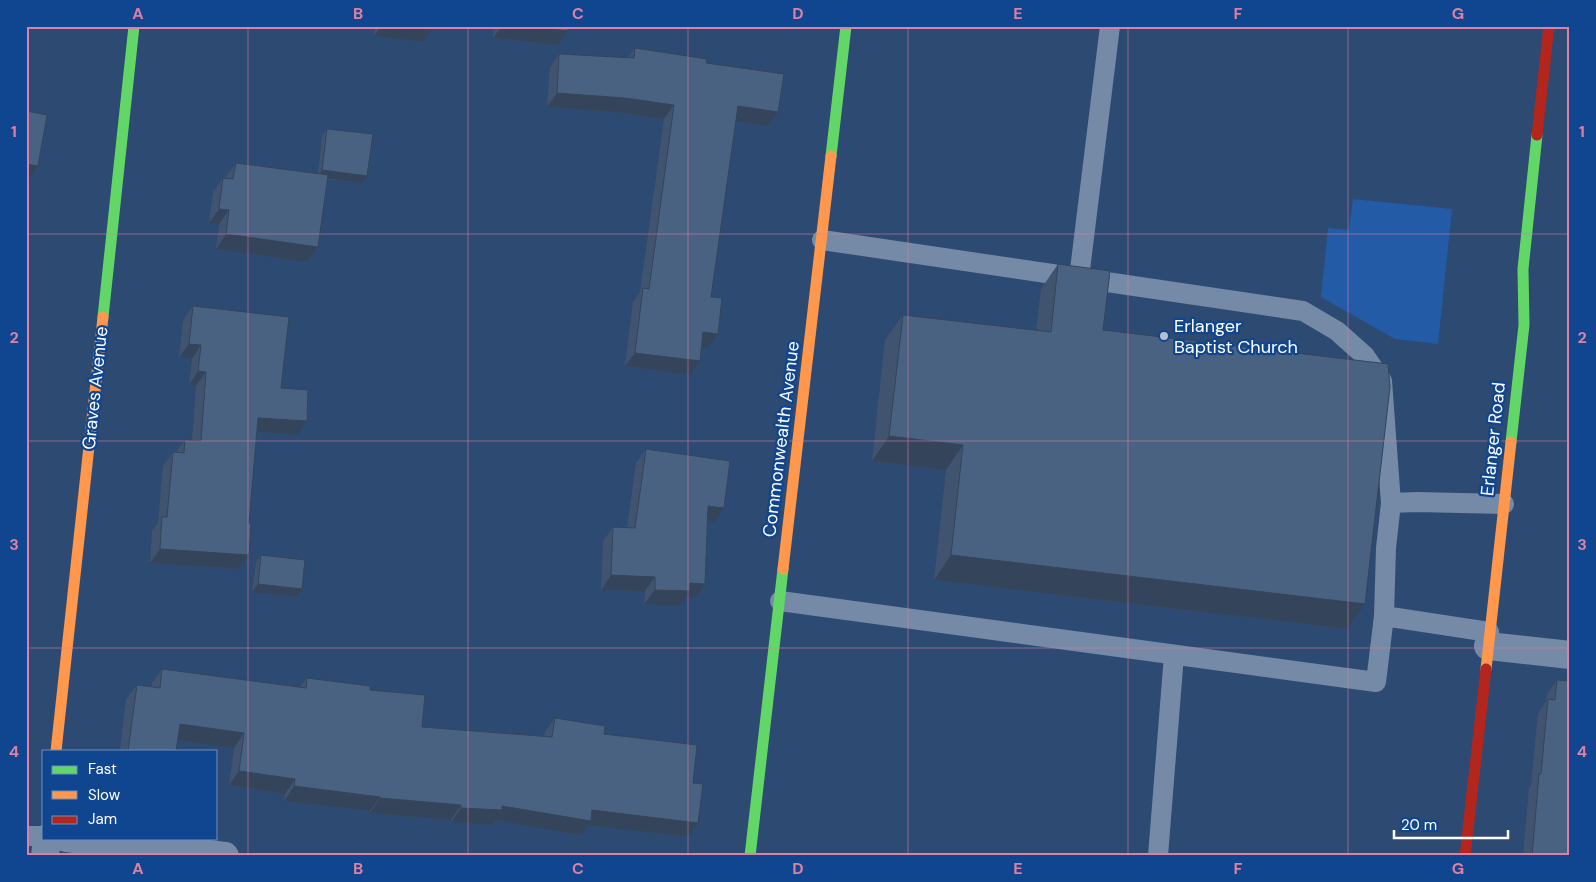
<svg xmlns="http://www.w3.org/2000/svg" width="1596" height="882" font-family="'DM Sans',sans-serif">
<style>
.green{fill:#235ba7}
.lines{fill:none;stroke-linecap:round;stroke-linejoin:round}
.lane{stroke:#748aa6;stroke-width:20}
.street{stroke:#748aa6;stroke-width:28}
.fast{stroke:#63d668;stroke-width:11}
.slow{stroke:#ff974d;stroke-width:11}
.jam{stroke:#b3261e;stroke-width:11}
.wall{fill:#405470}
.shaded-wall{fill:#34455b}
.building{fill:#4a6282;stroke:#34455b}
.grid{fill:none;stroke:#dd80a5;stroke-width:1;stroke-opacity:0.55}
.poi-dot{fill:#b6c0ce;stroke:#10458f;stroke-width:2}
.labels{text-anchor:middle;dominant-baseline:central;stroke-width:4.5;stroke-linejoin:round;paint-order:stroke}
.poi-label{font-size:18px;fill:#fff;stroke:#10458f;text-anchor:start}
.street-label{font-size:18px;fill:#fff;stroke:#10458f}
.neatline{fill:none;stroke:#dd80a5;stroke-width:2}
.grid-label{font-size:16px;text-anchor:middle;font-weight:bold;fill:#dd80a5}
</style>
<rect width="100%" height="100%" fill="#2d4a72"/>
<path class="green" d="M 1353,199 L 1452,209 L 1438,344 L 1395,339 L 1321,297 L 1328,228 L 1349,230 Z"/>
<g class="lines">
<path class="lane" d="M 822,240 L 1303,311 L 1337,331 L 1365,356 L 1382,381 L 1391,503
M 1079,278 L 1110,26
M 780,601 L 1376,682 L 1384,616
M 1489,632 L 1384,616 L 1386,548 L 1391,503 L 1417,502 L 1504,504
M 26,836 L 44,836
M 1158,856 L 1174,655"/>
<path class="street" d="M 1488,646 L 1570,655
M 66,838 L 225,856
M 45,856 L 47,838"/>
<path class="fast" d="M 831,156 L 846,26
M 103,317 L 134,26
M 1511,442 L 1524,325 L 1523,269 L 1537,135
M 750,856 L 783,569"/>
<path class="slow" d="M 783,569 L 831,156
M 1486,669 L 1511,442
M 56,751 L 103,317"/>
<path class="jam" d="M 1537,135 L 1549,26
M 1465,856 L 1486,669"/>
</g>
<path class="wall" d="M 375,26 L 434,26 L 433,28 L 423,42 L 374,36 Z
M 494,26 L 568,26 L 558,45 L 493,38 Z
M 635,48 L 706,63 L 768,126 L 736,121 L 711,297 L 708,348 L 702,347 L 690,375 L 625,366 L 633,302 L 640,292 L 664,119 L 615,112 L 547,107 L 550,68 L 559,54 L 628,58 Z
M 327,129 L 362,183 L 327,179 L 318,247 L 307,262 L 216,249 L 219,224 L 209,223 L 213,192 L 223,178 L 225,178 L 236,163 L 318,174 L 322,136 Z
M 1058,264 L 1103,330 L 1347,629 L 934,580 L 946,470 L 872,461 L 885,340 L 903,315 L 1036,330 L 1041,289 Z
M 193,306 L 281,388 L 297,435 L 256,432 L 239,569 L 150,563 L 152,531 L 158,523 L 163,466 L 173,452 L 176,452 L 185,440 L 192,441 L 196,386 L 189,385 L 192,359 L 179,357 L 183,320 Z
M 646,449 L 714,522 L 707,522 L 705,584 L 695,598 L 686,598 L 680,606 L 644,604 L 645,591 L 601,590 L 603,541 L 613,527 L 627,528 L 636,463 Z
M 261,555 L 302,589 L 297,597 L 252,592 L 256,562 Z
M 162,669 L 300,687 L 307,678 L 370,690 L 422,727 L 544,736 L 545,732 L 555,718 L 604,734 L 693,783 L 688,837 L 588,825 L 581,835 L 495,820 L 492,825 L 451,822 L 451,820 L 370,813 L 370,811 L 284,801 L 285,794 L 229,785 L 234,748 L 178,740 L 176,751 L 120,751 L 126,699 L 137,685 L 152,687 L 152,683 Z
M 1557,680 L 1570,856 L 1523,856 L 1529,788 L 1531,785 L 1538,713 L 1546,702 L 1547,694 Z"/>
<path class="shaded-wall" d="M 381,26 L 420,26 L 433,28 L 423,42 L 374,36 Z
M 502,26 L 528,26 L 568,31 L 558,45 L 493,38 Z
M 557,93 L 625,98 L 674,105 L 664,119 L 615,112 L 547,107 Z
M 738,106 L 778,112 L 768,126 L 729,120 Z
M 26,164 L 38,166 L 28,180 L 26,180 Z
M 322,170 L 367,176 L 362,183 L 317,177 Z
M 219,209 L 229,210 L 219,224 L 209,223 Z
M 226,234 L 318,247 L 307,262 L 216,249 Z
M 703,332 L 718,334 L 708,348 L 693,346 Z
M 189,344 L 201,345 L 192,359 L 179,357 Z
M 635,353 L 700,361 L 690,375 L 625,366 Z
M 198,371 L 206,372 L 196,386 L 189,385 Z
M 258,418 L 307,421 L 297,435 L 248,431 Z
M 889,436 L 963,445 L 946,470 L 872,461 Z
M 708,506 L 724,508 L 714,522 L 698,520 Z
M 160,549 L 249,555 L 239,569 L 150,563 Z
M 951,555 L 1365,604 L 1347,629 L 934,580 Z
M 611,575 L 655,577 L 645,591 L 601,590 Z
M 690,583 L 705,584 L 695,598 L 686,598 L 680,606 L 644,604 L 655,590 Z
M 258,584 L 302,589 L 297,597 L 252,592 Z
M 180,724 L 244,733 L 234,748 L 170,739 Z
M 239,771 L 295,779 L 285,794 L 229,785 Z
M 294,786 L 380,797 L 370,811 L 284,801 Z
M 380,798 L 461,805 L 451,820 L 370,813 Z
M 502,806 L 592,810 L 698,823 L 688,837 L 588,825 L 581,835 L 495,820 L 492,825 L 451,822 L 461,808 Z"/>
<path class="building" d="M 420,26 L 434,26 L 433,28 Z
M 528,26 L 568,26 L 568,31 Z
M 635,48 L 707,59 L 706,63 L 784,74 L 778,112 L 738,106 L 711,297 L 722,298 L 718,334 L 703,332 L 700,361 L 635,353 L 643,288 L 649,289 L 674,105 L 625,98 L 557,93 L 559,54 L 634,58 Z
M 26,111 L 47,115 L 38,166 L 26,164 Z
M 327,129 L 373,134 L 367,176 L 322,170 Z
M 236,163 L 328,175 L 318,247 L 226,234 L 229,210 L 219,209 L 223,178 L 233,179 Z
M 1058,264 L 1110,271 L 1103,330 L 1388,364 L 1390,387 L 1365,604 L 951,555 L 963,445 L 889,436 L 903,315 L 1051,332 Z
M 193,306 L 289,317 L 281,388 L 308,390 L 307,421 L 258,418 L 249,523 L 251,524 L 249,555 L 160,549 L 162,517 L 167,517 L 173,452 L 184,453 L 185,440 L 201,441 L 206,372 L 198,371 L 201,345 L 189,344 Z
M 646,449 L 730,461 L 724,508 L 708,506 L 705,584 L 690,583 L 690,591 L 655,590 L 655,577 L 611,575 L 613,527 L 635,528 Z
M 261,555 L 305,560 L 302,589 L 258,584 Z
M 162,669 L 306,688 L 307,678 L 370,686 L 370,690 L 425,695 L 422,727 L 552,737 L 555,718 L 605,726 L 604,734 L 697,745 L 693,783 L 703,784 L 698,823 L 592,810 L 591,821 L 502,806 L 502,810 L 461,808 L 461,805 L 380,798 L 380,797 L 294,786 L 295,779 L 239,771 L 244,733 L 180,724 L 176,751 L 128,751 L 137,685 L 160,688 Z
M 1557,680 L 1570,681 L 1570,856 L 1532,856 L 1539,774 L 1541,774 L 1548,699 L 1555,700 Z"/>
<path class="grid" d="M 248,26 L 248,856M 468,26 L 468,856M 688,26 L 688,856M 908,26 L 908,856M 1128,26 L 1128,856M 1348,26 L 1348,856M 26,234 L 1570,234M 26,441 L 1570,441M 26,648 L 1570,648"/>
<circle class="poi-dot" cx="1164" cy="336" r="5"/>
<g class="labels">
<g class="poi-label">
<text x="1174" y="326">Erlanger<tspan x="1174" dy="21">Baptist Church</tspan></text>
</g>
<g class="street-label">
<text transform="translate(95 388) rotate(-84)">Graves Avenue</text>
<text transform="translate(781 439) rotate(-83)">Commonwealth Avenue</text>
<text transform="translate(1493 439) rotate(-84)">Erlanger Road</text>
</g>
</g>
<rect width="1596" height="882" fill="none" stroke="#10458f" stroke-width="55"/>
<rect x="42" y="750" width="175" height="90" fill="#10458f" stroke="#708fbc"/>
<rect x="52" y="766" width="25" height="8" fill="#63d668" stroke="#708fbc"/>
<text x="88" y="774" font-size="15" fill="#ffffff">Fast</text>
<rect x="52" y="791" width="25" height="8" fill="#ff974d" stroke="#708fbc"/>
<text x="88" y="800" font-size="15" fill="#ffffff">Slow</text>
<rect x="52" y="816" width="25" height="8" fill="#b3261e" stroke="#708fbc"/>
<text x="88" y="824" font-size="15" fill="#ffffff">Jam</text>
<path d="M1394 830v8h114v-8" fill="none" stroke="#ffffff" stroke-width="2.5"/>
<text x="1401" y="830" font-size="15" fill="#ffffff" stroke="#10458f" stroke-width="4" paint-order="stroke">20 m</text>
<rect x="28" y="28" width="1540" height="826" class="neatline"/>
<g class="grid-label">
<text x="138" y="19">A</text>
<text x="358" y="19">B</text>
<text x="578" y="19">C</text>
<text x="798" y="19">D</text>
<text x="1018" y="19">E</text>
<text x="1238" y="19">F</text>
<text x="1458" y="19">G</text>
<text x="14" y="137">1</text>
<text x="1582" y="137">1</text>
<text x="14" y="343">2</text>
<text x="1582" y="343">2</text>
<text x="14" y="550">3</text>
<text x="1582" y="550">3</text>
<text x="14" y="757">4</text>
<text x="1582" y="757">4</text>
<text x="138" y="874">A</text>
<text x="358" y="874">B</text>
<text x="578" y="874">C</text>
<text x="798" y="874">D</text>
<text x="1018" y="874">E</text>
<text x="1238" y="874">F</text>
<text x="1458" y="874">G</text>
</g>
</svg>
